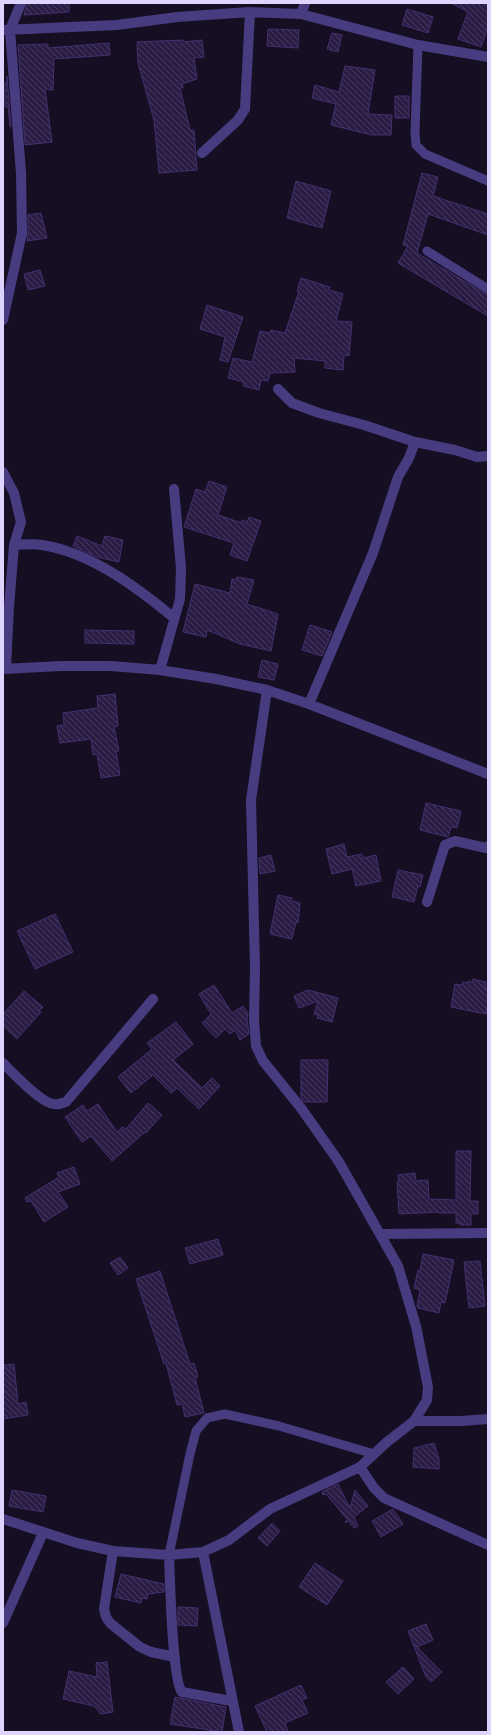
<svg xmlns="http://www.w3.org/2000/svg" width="491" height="1735" font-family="'Work Sans',sans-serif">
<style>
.building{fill:url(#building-back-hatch);stroke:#442f6f}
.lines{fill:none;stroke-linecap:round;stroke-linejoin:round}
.service{stroke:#483c81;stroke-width:9}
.minor{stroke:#483c81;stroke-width:10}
</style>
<defs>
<pattern id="building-back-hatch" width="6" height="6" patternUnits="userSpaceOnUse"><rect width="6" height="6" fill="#2a1c44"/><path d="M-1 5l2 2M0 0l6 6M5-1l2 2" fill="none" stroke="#483c60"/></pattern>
</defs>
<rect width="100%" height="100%" fill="#160f24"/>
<path class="building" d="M 27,3 L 69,3 L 69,12 L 24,15 Z
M 451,3 L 488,3 L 488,27 L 481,47 L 458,39 L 468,12 Z
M 407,9 L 433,17 L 428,33 L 402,25 Z
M 268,29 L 299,30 L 298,48 L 267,46 Z
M 332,33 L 342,35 L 338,52 L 327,49 Z
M 183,40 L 184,42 L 202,40 L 204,57 L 194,58 L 197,79 L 182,84 L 183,88 L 180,88 L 190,130 L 194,130 L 197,170 L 159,173 L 154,120 L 138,63 L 137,42 Z
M 109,43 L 110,55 L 54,59 L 53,90 L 45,89 L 52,142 L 25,145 L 18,45 L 48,44 L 48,48 Z
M 345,66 L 375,70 L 368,114 L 392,115 L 391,135 L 372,135 L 331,125 L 336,104 L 312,98 L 315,85 L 339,92 Z
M 7,76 L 11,127 L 10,127 L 8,107 L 5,107 L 5,83 L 7,83 Z
M 395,96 L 409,96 L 409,118 L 395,118 Z
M 422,173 L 438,177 L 433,196 L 488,214 L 488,235 L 428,214 L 417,253 L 488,295 L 488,316 L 398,263 L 408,246 L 403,245 Z
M 296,181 L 331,191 L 322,228 L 287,218 Z
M 41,213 L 47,238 L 27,241 L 28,233 L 28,215 Z
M 40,270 L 45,286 L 28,290 L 24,274 Z
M 301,278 L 330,287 L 329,290 L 343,294 L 336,321 L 352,322 L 349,356 L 344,355 L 343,370 L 325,368 L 325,361 L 294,358 L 295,372 L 270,373 L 268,381 L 261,380 L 259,390 L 243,386 L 244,382 L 228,378 L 233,358 L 252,362 L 260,331 L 270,333 L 271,330 L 285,333 L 299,291 L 297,291 Z
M 207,305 L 243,317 L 228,362 L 220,360 L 225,337 L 200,329 Z
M 209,481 L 227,487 L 218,515 L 242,523 L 242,520 L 247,522 L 249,517 L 261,521 L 247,561 L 230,555 L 234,543 L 184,527 L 196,489 L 205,492 Z
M 77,536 L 102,546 L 105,536 L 123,540 L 119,562 L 97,557 L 73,546 Z
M 237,577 L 254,580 L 247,604 L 278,614 L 271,651 L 240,644 L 207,630 L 206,637 L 183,632 L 195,584 L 230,593 L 232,579 L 236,580 Z
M 310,625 L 332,632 L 322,656 L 302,650 Z
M 85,630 L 134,631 L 134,644 L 85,643 Z
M 262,660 L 278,664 L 274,680 L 258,677 Z
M 115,694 L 118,726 L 114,727 L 119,751 L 116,751 L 120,775 L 101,778 L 97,754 L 93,755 L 91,739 L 60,743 L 57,726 L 64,725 L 63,713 L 98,708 L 97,696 Z
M 426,803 L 461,811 L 457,828 L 451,827 L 448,837 L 420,830 Z
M 344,844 L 347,857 L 362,854 L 363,858 L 376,855 L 381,881 L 356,886 L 352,869 L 332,874 L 326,849 Z
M 271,855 L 275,871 L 260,874 L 259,858 Z
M 398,870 L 423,875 L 420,887 L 418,886 L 414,902 L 392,897 Z
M 278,895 L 292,898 L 292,901 L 300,903 L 298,923 L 296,922 L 292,939 L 270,934 Z
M 55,914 L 73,952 L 35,969 L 17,931 Z
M 473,979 L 486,982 L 485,988 L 488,989 L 488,1002 L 486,1014 L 451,1007 L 455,984 L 462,985 L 463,982 L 468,983 L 468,981 L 473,982 Z
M 214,985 L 232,1013 L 243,1006 L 248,1013 L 247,1020 L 249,1034 L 240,1040 L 235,1030 L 230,1034 L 225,1029 L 216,1038 L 202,1023 L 211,1014 L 199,994 Z
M 308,990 L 338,998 L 332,1022 L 317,1018 L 318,1015 L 314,1014 L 318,1001 L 299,1008 L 294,996 Z
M 24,991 L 43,1007 L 39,1011 L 41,1012 L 17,1039 L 3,1026 L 3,1014 Z
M 176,1022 L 193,1044 L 173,1060 L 202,1088 L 212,1078 L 220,1086 L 199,1109 L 177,1088 L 171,1093 L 153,1075 L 131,1093 L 118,1077 L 152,1049 L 147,1043 Z
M 301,1060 L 328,1060 L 327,1102 L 304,1102 L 301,1098 Z
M 148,1103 L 162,1115 L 146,1133 L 145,1132 L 112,1161 L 91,1136 L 82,1142 L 65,1117 L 83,1105 L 87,1111 L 98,1104 L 117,1132 L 123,1127 L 126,1129 Z
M 456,1151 L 471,1151 L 470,1201 L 478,1201 L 478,1214 L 471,1214 L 471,1225 L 460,1225 L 460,1223 L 456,1223 L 456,1213 L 439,1213 L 439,1212 L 399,1214 L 397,1182 L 399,1182 L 398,1175 L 415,1173 L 416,1181 L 428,1180 L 429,1199 L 456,1200 Z
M 74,1167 L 80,1184 L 58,1192 L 68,1207 L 44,1222 L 31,1201 L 27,1202 L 25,1198 L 59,1177 L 57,1173 Z
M 218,1239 L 223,1255 L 190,1264 L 185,1248 Z
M 423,1254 L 454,1260 L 445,1303 L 441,1302 L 439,1313 L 418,1308 L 417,1306 L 420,1290 L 414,1288 L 418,1270 L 420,1271 Z
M 120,1257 L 128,1268 L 118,1275 L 110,1263 Z
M 480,1261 L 485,1306 L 469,1308 L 464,1262 Z
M 160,1271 L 190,1364 L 194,1363 L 198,1377 L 195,1378 L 204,1413 L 185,1417 L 182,1404 L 177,1405 L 166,1363 L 164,1364 L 136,1279 Z
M 14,1364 L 18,1404 L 26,1402 L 28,1415 L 3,1419 L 3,1365 Z
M 434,1443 L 439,1459 L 439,1469 L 413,1467 L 414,1448 Z
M 338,1484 L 350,1508 L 355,1490 L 368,1506 L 354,1517 L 358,1526 L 354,1528 L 348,1521 L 345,1523 L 347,1519 L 326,1494 L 323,1495 L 322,1492 Z
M 12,1490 L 46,1496 L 43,1512 L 9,1506 Z
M 393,1509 L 403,1524 L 381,1537 L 372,1521 Z
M 272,1523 L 280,1531 L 267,1546 L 258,1538 Z
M 315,1563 L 343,1581 L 327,1605 L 299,1587 Z
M 121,1574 L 164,1584 L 164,1592 L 148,1594 L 147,1599 L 142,1598 L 141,1603 L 115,1597 Z
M 178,1607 L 198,1608 L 197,1626 L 178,1625 Z
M 426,1624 L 433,1640 L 417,1647 L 442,1672 L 431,1682 L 426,1677 L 408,1631 Z
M 107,1662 L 113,1712 L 101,1714 L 94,1706 L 63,1699 L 69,1671 L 97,1677 L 96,1663 Z
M 403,1667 L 414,1679 L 398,1694 L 386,1682 Z
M 301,1685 L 307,1698 L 302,1700 L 308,1713 L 285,1723 L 288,1732 L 267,1732 L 255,1706 Z
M 175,1697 L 226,1707 L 222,1732 L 170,1724 Z"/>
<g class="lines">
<path class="service" d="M 418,45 L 415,132 L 416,145 L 425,154 L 488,181
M 427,251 L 488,289
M 169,1555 L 190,1454 L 196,1431 L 207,1418 L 225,1414 L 279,1426 L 374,1454"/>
<path class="minor" d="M 301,14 L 305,3
M 3,30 L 117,25 L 177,17 L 250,12 L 301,14 L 418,45 L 488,57
M 202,153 L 238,120 L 245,109 L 250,12
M 3,320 L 22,233 L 21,173 L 10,30 L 21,3
M 278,389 L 292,403 L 319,413 L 364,425 L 415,442 L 455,450 L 477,457 L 488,456
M 3,472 L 14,493 L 21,522 L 14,545 L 9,607 L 6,668
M 14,545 C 23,545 33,543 42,545 C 90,552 138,588 174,618
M 3,669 L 61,666 L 111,666 L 160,670 L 216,679 L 267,690 L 309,704 L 488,774
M 160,670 L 180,599 L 181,568 L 174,489
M 309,704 L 373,553 L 398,477 L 409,458 L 415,442
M 427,902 L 445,845 L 455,841 L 486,848 L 488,846
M 3,1063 C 13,1073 41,1103 54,1104 C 58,1105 62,1103 66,1102 L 153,999
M 380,1234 L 488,1233
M 414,1421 L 461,1421 L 488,1419
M 360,1467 L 374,1488 L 384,1498 L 488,1545
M 3,1519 L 77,1543 L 113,1551 L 169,1555 L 203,1552 L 229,1540 L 270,1509 L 360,1467 L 387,1442 L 414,1421 L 427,1400 L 428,1387 L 416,1326 L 398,1266 L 339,1162 L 301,1108 L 263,1061 L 256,1046 L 254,1020 L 255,968 L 251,800 L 267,690
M 113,1551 L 104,1609 L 106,1617 L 110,1623 L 140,1647 L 151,1652 L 175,1657
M 203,1552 L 239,1732
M 169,1555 C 170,1577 172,1680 182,1692 L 231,1701
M 3,1623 L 43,1533"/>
</g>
<rect width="491" height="1735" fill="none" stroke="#ded4fd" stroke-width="8"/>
</svg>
